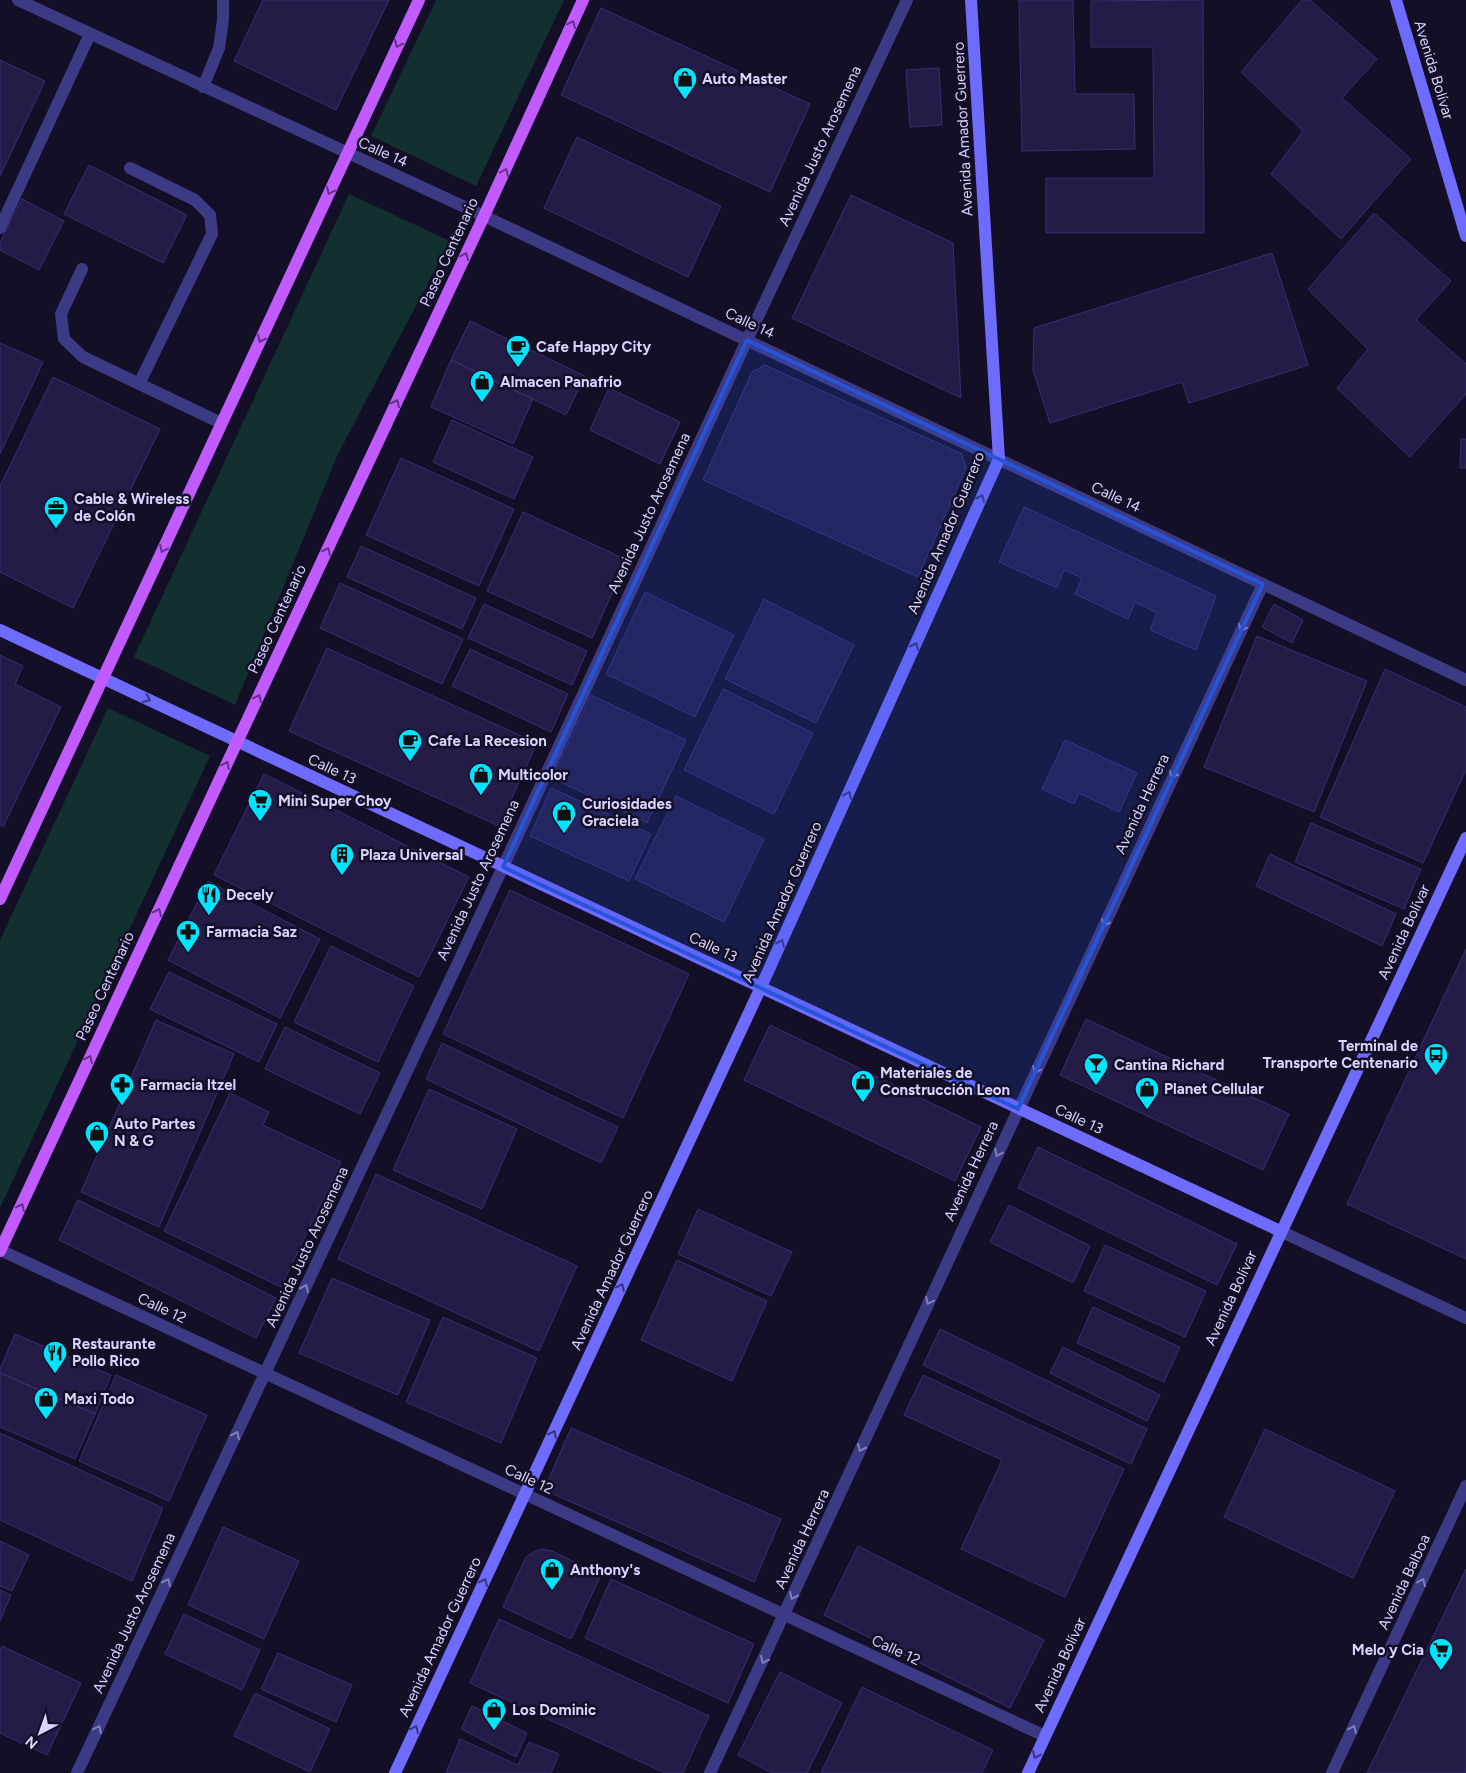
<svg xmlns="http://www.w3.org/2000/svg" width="1466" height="1773" font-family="Figtree,sans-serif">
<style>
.green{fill:#12302f}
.building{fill:#241b47;stroke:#3b2d73}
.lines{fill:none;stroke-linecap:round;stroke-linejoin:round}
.lane{stroke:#3d3a85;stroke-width:12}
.street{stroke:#3d3a85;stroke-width:12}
.secondary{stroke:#6f6bff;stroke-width:12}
.primary{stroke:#c25bff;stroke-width:12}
.oneway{stroke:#623188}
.oneway2{stroke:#38347d}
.oneway3{stroke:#837fbc}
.marked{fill:#2655da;fill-opacity:0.2;stroke:#2655da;stroke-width:4;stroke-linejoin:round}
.labels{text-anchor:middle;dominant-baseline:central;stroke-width:5;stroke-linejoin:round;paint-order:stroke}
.street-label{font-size:15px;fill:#d9d4ff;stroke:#130f26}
.poi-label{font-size:15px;font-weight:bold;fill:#d9d4ff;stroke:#130f26;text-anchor:start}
</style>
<rect width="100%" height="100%" fill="#130f26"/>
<path class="green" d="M 436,0 L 564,0 L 476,186 L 371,136 Z
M 349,194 L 450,241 L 338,454 L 235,705 L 134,657 Z
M 108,708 L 210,756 L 0,1208 L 0,940 Z"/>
<path class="building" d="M 263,0 L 389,0 L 336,110 L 234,61 Z
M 1019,0 L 1073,0 L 1075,94 L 1134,94 L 1135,149 L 1022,151 Z
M 1203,0 L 1204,233 L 1046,233 L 1046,178 L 1154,178 L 1153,47 L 1091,47 L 1091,1 Z
M 1302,0 L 1310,0 L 1377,59 L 1342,98 L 1411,159 L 1341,239 L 1271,174 L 1303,131 L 1241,72 Z
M 601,8 L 810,104 L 770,192 L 561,95 Z
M 0,60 L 45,81 L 0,176 Z
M 939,68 L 942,125 L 910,127 L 906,70 Z
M 577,137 L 721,206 L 688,277 L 544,208 Z
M 89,165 L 187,215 L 163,263 L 64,214 Z
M 851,195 L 953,243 L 961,398 L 792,318 Z
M 22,199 L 64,221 L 39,270 L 0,250 L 0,242 Z
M 1374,213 L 1451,281 L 1416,320 L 1466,364 L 1466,394 L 1410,457 L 1337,388 L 1368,349 L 1308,289 Z
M 1272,253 L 1308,365 L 1189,403 L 1182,382 L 1050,423 L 1033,370 L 1034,328 Z
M 470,321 L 585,376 L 566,415 L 451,360 Z
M 0,343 L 43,362 L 0,454 Z
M 451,360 L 533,399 L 513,444 L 431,407 Z
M 765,365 L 962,454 L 966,468 L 918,577 L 703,480 L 752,372 Z
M 53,377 L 160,429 L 73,608 L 0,572 L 0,486 Z
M 609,388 L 680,422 L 660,464 L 590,430 Z
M 452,420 L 533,457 L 514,499 L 433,462 Z
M 1461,439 L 1466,439 L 1466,468 L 1460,468 Z
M 401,458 L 514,509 L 479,586 L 366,535 Z
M 1024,507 L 1216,596 L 1196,650 L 1150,630 L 1157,613 L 1135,602 L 1128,619 L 1075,594 L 1082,578 L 1064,570 L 1057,588 L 999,562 Z
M 523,512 L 627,560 L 592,638 L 487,591 Z
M 361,546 L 476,598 L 462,629 L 347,577 Z
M 340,583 L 463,639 L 442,684 L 320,628 Z
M 645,592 L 734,635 L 695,717 L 606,674 Z
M 764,599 L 854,645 L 816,723 L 725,679 Z
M 484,604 L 587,651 L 572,685 L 468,638 Z
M 1274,604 L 1303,620 L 1292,643 L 1262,627 Z
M 1257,636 L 1367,681 L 1314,812 L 1204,767 Z
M 327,648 L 537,743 L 499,826 L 289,731 Z
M 470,649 L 568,694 L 551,732 L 452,686 Z
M 0,655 L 23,666 L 15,684 L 61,707 L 3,827 L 0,825 Z
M 1385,669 L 1466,707 L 1466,770 L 1423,863 L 1320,817 Z
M 723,689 L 813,733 L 774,814 L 684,770 Z
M 591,695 L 686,740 L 647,823 L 552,778 Z
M 1065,740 L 1137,773 L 1119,812 L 1079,793 L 1074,804 L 1042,789 Z
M 264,774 L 469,877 L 419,977 L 214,875 Z
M 551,788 L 651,834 L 629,881 L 530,836 Z
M 676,796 L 764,839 L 724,922 L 635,879 Z
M 1311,823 L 1421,869 L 1404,909 L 1295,862 Z
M 1270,854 L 1396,914 L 1382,946 L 1256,886 Z
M 208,881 L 320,939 L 280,1018 L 168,960 Z
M 510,890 L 689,974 L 623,1118 L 443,1034 Z
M 331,946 L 414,986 L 378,1062 L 294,1022 Z
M 1466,949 L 1466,1259 L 1347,1204 Z
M 169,972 L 277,1024 L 259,1062 L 150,1009 Z
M 1086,1019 L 1289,1114 L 1263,1170 L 1060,1075 Z
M 156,1020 L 234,1054 L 159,1227 L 81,1192 Z
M 770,1025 L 981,1127 L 955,1181 L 744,1080 Z
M 285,1027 L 380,1073 L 360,1114 L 265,1069 Z
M 442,1043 L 618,1127 L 601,1163 L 426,1079 Z
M 429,1089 L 517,1129 L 482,1209 L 393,1170 Z
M 230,1093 L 269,1112 L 263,1125 L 341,1162 L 281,1287 L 164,1231 Z
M 1038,1147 L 1237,1244 L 1217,1285 L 1018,1188 Z
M 376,1174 L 577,1266 L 539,1351 L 338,1259 Z
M 78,1200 L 276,1298 L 256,1338 L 59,1240 Z
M 1009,1205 L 1090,1246 L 1073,1283 L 990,1242 Z
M 698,1209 L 792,1252 L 771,1296 L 678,1254 Z
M 1105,1245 L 1206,1291 L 1185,1337 L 1084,1291 Z
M 677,1260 L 767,1301 L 732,1381 L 641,1340 Z
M 332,1278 L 430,1320 L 398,1395 L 299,1353 Z
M 1093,1307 L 1180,1347 L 1164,1382 L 1077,1343 Z
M 443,1317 L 537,1358 L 501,1443 L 406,1402 Z
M 940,1329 L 1147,1429 L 1131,1464 L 923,1365 Z
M 15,1334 L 111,1375 L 95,1414 L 0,1373 L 0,1369 Z
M 1063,1347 L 1160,1395 L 1147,1421 L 1050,1373 Z
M 0,1373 L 95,1414 L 75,1459 L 0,1427 Z
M 116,1375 L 207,1415 L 169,1501 L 79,1461 Z
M 923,1375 L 1124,1469 L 1065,1597 L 961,1549 L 1002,1460 L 904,1415 Z
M 571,1428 L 781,1519 L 754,1582 L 544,1490 Z
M 1265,1429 L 1395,1491 L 1353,1578 L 1224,1517 Z
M 0,1433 L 163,1508 L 132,1581 L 0,1520 Z
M 223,1527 L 299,1561 L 264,1639 L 188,1605 Z
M 0,1541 L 29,1555 L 12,1591 L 0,1586 Z
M 858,1546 L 1044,1640 L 1010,1708 L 824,1615 Z
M 542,1549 L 552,1551 L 601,1575 L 571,1639 L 503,1607 L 526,1557 L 534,1552 Z
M 1466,1569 L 1466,1773 L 1367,1773 Z
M 611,1579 L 754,1644 L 728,1703 L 585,1638 Z
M 0,1590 L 11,1595 L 0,1621 Z
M 184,1614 L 260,1650 L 242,1690 L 165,1654 Z
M 499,1619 L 709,1716 L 683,1773 L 665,1773 L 470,1683 Z
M 2,1646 L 81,1683 L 47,1755 L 0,1733 L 0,1651 Z
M 278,1653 L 352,1685 L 336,1722 L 261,1689 Z
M 780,1672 L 842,1703 L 807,1773 L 772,1773 L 738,1755 Z
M 862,1687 L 993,1750 L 982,1773 L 821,1773 Z
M 255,1693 L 330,1729 L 310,1772 L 234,1736 Z
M 472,1706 L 527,1733 L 516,1757 L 461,1729 Z
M 460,1739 L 518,1765 L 529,1742 L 559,1754 L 551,1773 L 446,1773 Z"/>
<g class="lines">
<path class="lane" d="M 203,87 L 219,48 L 223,20 L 223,0
M 130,168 L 195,200 L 210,215 L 212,234 L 139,384
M 0,228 L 90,34
M 82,269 L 61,314 L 64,339 L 83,357 L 221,423"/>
<path class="street" d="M 18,0 L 484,216 L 1466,680
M 1280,1231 L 1466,1318
M 0,1250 L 1045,1736
M 77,1773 L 503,867 L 747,340 L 907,0
M 710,1773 L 1263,584
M 1332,1773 L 1466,1486"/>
<path class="secondary" d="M 1396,0 L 1466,236
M 0,630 L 1280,1231
M 395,1773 L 761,987 L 999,459 L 971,0
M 1028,1773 L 1466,838"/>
<path class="primary" d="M 0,899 L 419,0
M 0,1251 L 237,742 L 484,216 L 583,0"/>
</g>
<defs><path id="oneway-chevron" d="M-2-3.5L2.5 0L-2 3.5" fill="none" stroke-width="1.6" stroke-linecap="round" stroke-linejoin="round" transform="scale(1.25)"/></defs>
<g class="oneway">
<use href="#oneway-chevron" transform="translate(572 24) rotate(-65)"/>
<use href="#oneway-chevron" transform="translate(398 44) rotate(115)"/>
<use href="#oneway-chevron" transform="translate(505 172) rotate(-65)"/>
<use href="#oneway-chevron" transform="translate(330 191) rotate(115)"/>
<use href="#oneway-chevron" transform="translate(465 256) rotate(-65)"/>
<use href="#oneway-chevron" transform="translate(261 339) rotate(115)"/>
<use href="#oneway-chevron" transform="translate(396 403) rotate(-65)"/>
<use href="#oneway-chevron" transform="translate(163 549) rotate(115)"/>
<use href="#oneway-chevron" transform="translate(327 551) rotate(-65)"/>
<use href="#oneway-chevron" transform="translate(258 698) rotate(-65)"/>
<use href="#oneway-chevron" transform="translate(226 765) rotate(-65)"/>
<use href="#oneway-chevron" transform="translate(158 912) rotate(-65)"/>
<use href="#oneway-chevron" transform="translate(89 1059) rotate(-65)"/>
<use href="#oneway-chevron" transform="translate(21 1207) rotate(-65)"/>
</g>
<g class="oneway2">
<use href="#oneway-chevron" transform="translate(981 498) rotate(-66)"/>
<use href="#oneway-chevron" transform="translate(915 646) rotate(-66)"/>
<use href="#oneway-chevron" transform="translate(147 699) rotate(25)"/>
<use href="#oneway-chevron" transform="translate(848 795) rotate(-66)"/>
<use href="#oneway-chevron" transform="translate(781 943) rotate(-66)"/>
<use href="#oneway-chevron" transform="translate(621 1287) rotate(-65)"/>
<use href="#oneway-chevron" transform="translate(553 1434) rotate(-65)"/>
<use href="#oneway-chevron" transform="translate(484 1582) rotate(-65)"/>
<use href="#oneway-chevron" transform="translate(415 1729) rotate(-65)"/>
<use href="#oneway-chevron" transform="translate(1036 1755) rotate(115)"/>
</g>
<g class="oneway3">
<use href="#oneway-chevron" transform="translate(1242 628) rotate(115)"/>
<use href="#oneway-chevron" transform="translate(1173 775) rotate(115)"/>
<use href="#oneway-chevron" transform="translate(1105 923) rotate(115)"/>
<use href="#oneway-chevron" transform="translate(1036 1070) rotate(115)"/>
<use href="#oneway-chevron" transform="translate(998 1153) rotate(115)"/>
<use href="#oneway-chevron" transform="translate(305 1288) rotate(-65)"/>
<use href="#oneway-chevron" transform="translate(929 1301) rotate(115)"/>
<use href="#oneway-chevron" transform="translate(236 1435) rotate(-65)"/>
<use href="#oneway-chevron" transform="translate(861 1448) rotate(115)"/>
<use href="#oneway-chevron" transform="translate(167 1582) rotate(-65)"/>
<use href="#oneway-chevron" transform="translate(1422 1582) rotate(-65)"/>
<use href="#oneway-chevron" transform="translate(793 1596) rotate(115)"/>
<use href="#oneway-chevron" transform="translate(764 1660) rotate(115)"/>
<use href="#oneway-chevron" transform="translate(98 1729) rotate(-65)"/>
<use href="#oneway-chevron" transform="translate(1353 1729) rotate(-65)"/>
</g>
<path class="marked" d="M 747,340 L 1263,584 L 1018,1109 L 503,867 Z"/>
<defs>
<symbol id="shop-pin" viewBox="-11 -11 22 30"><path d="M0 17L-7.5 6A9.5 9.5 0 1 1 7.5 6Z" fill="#00e5ff" stroke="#130f26"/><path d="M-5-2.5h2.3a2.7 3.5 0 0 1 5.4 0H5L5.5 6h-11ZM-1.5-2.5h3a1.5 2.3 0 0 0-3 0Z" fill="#111"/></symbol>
<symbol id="cafe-pin" viewBox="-11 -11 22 30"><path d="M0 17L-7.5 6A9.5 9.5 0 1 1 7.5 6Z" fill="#00e5ff" stroke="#130f26"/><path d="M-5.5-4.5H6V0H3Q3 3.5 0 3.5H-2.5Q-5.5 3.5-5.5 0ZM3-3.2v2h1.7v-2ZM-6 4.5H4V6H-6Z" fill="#111"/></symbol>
<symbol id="office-pin" viewBox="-11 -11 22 30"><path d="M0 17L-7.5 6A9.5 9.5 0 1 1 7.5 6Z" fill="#00e5ff" stroke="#130f26"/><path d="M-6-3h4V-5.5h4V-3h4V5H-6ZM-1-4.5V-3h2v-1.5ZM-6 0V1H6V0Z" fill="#111"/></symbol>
<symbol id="supermarket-pin" viewBox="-11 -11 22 30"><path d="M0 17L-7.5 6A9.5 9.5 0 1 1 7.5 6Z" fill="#00e5ff" stroke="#130f26"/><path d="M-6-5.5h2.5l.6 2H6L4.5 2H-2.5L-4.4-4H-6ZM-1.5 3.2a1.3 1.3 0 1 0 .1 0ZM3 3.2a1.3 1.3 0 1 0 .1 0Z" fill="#111"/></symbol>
<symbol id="building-pin" viewBox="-11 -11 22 30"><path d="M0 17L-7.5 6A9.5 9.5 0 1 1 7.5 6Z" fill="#00e5ff" stroke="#130f26"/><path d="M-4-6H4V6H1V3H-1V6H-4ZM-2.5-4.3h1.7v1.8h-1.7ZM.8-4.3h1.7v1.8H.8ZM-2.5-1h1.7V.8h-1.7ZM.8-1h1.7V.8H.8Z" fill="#111"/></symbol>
<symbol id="restaurant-pin" viewBox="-11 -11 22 30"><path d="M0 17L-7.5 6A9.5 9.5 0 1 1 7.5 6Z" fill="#00e5ff" stroke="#130f26"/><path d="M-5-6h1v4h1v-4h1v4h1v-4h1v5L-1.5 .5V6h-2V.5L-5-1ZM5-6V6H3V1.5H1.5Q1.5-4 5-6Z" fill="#111"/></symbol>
<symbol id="pharmacy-pin" viewBox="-11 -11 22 30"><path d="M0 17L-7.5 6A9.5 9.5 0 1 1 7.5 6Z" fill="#00e5ff" stroke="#130f26"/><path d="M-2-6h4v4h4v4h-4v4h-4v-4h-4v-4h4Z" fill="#111"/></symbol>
<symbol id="bus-pin" viewBox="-11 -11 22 30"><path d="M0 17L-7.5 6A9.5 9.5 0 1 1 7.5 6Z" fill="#00e5ff" stroke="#130f26"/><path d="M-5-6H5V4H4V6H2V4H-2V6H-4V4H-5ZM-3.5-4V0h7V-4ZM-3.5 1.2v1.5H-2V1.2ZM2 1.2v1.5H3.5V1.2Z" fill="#111"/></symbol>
<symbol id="bar-pin" viewBox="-11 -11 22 30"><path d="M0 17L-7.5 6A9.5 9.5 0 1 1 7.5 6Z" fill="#00e5ff" stroke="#130f26"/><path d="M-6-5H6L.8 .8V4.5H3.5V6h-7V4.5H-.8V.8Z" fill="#111"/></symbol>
</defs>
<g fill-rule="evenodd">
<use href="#shop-pin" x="671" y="65" width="28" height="38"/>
<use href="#cafe-pin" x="504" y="333" width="28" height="38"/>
<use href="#shop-pin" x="468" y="368" width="28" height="38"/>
<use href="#office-pin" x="42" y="494" width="28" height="38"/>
<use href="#cafe-pin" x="396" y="727" width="28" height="38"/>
<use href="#shop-pin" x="467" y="761" width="28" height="38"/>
<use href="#supermarket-pin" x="246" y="787" width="28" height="38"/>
<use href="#shop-pin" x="550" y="799" width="28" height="38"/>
<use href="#building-pin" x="328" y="841" width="28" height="38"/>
<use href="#restaurant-pin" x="195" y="881" width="28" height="38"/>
<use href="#pharmacy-pin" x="174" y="918" width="28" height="38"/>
<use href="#bus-pin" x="1422" y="1041" width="28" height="38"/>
<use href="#bar-pin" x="1082" y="1051" width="28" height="38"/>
<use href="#shop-pin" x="849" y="1068" width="28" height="38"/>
<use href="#pharmacy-pin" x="108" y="1071" width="28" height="38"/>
<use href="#shop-pin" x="1133" y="1075" width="28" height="38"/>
<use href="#shop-pin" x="83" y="1119" width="28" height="38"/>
<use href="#restaurant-pin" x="41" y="1339" width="28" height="38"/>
<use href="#shop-pin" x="32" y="1385" width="28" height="38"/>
<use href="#shop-pin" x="538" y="1556" width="28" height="38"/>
<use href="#supermarket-pin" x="1427" y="1636" width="28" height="38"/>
<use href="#shop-pin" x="480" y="1696" width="28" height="38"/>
</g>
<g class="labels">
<g class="street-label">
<text transform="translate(1434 70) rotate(73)">Avenida Bolívar</text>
<text transform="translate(963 129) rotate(-93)">Avenida Amador Guerrero</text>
<text transform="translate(820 146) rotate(-65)">Avenida Justo Arosemena</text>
<text transform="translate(383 152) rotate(24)">Calle 14</text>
<text transform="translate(449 252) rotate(-65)">Paseo Centenario</text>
<text transform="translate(750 323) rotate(25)">Calle 14</text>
<text transform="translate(1116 497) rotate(25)">Calle 14</text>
<text transform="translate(649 513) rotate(-65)">Avenida Justo Arosemena</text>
<text transform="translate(946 533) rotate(-67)">Avenida Amador Guerrero</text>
<text transform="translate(277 619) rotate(-65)">Paseo Centenario</text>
<text transform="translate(332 769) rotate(25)">Calle 13</text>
<text transform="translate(1142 804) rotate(-65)">Avenida Herrera</text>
<text transform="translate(478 880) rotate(-65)">Avenida Justo Arosemena</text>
<text transform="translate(782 902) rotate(-66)">Avenida Amador Guerrero</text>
<text transform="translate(1404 932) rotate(-65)">Avenida Bolívar</text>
<text transform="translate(713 947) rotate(25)">Calle 13</text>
<text transform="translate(105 986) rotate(-65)">Paseo Centenario</text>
<text transform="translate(1079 1119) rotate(25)">Calle 13</text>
<text transform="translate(971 1171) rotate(-65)">Avenida Herrera</text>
<text transform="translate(307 1247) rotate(-65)">Avenida Justo Arosemena</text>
<text transform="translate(612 1270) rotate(-65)">Avenida Amador Guerrero</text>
<text transform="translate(1231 1298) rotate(-65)">Avenida Bolívar</text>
<text transform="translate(162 1308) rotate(25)">Calle 12</text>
<text transform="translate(529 1479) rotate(25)">Calle 12</text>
<text transform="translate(802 1539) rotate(-65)">Avenida Herrera</text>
<text transform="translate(1404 1582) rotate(-65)">Avenida Balboa</text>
<text transform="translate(134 1613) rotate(-65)">Avenida Justo Arosemena</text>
<text transform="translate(440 1637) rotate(-65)">Avenida Amador Guerrero</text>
<text transform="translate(896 1650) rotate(25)">Calle 12</text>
<text transform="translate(1060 1665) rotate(-65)">Avenida Bolívar</text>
</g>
<g class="poi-label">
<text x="702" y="79">Auto Master</text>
<text x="536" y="347">Cafe Happy City</text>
<text x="500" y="382">Almacen Panafrio</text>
<text x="74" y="499">Cable &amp; Wireless<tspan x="74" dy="17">de Colón</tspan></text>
<text x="428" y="741">Cafe La Recesion</text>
<text x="498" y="775">Multicolor</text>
<text x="278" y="801">Mini Super Choy</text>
<text x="582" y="804">Curiosidades<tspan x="582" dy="17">Graciela</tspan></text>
<text x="360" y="855">Plaza Universal</text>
<text x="226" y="895">Decely</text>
<text x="206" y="932">Farmacia Saz</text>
<text x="1418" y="1046" text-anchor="end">Terminal de<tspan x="1418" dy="17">Transporte Centenario</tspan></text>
<text x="1114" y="1065">Cantina Richard</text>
<text x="880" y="1073">Materiales de<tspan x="880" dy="17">Construcción Leon</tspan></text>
<text x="140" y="1085">Farmacia Itzel</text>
<text x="1164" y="1089">Planet Cellular</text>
<text x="114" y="1124">Auto Partes<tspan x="114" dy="17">N &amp; G</tspan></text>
<text x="72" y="1344">Restaurante<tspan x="72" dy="17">Pollo Rico</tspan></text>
<text x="64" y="1399">Maxi Todo</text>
<text x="570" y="1570">Anthony's</text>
<text x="1424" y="1650" text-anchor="end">Melo y Cia</text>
<text x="512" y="1710">Los Dominic</text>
</g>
</g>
<g transform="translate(40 1733) rotate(221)" stroke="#130f26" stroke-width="4" paint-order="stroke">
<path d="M0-4L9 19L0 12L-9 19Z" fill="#d9d4ff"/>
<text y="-8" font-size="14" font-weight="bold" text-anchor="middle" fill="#d9d4ff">N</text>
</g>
</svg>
